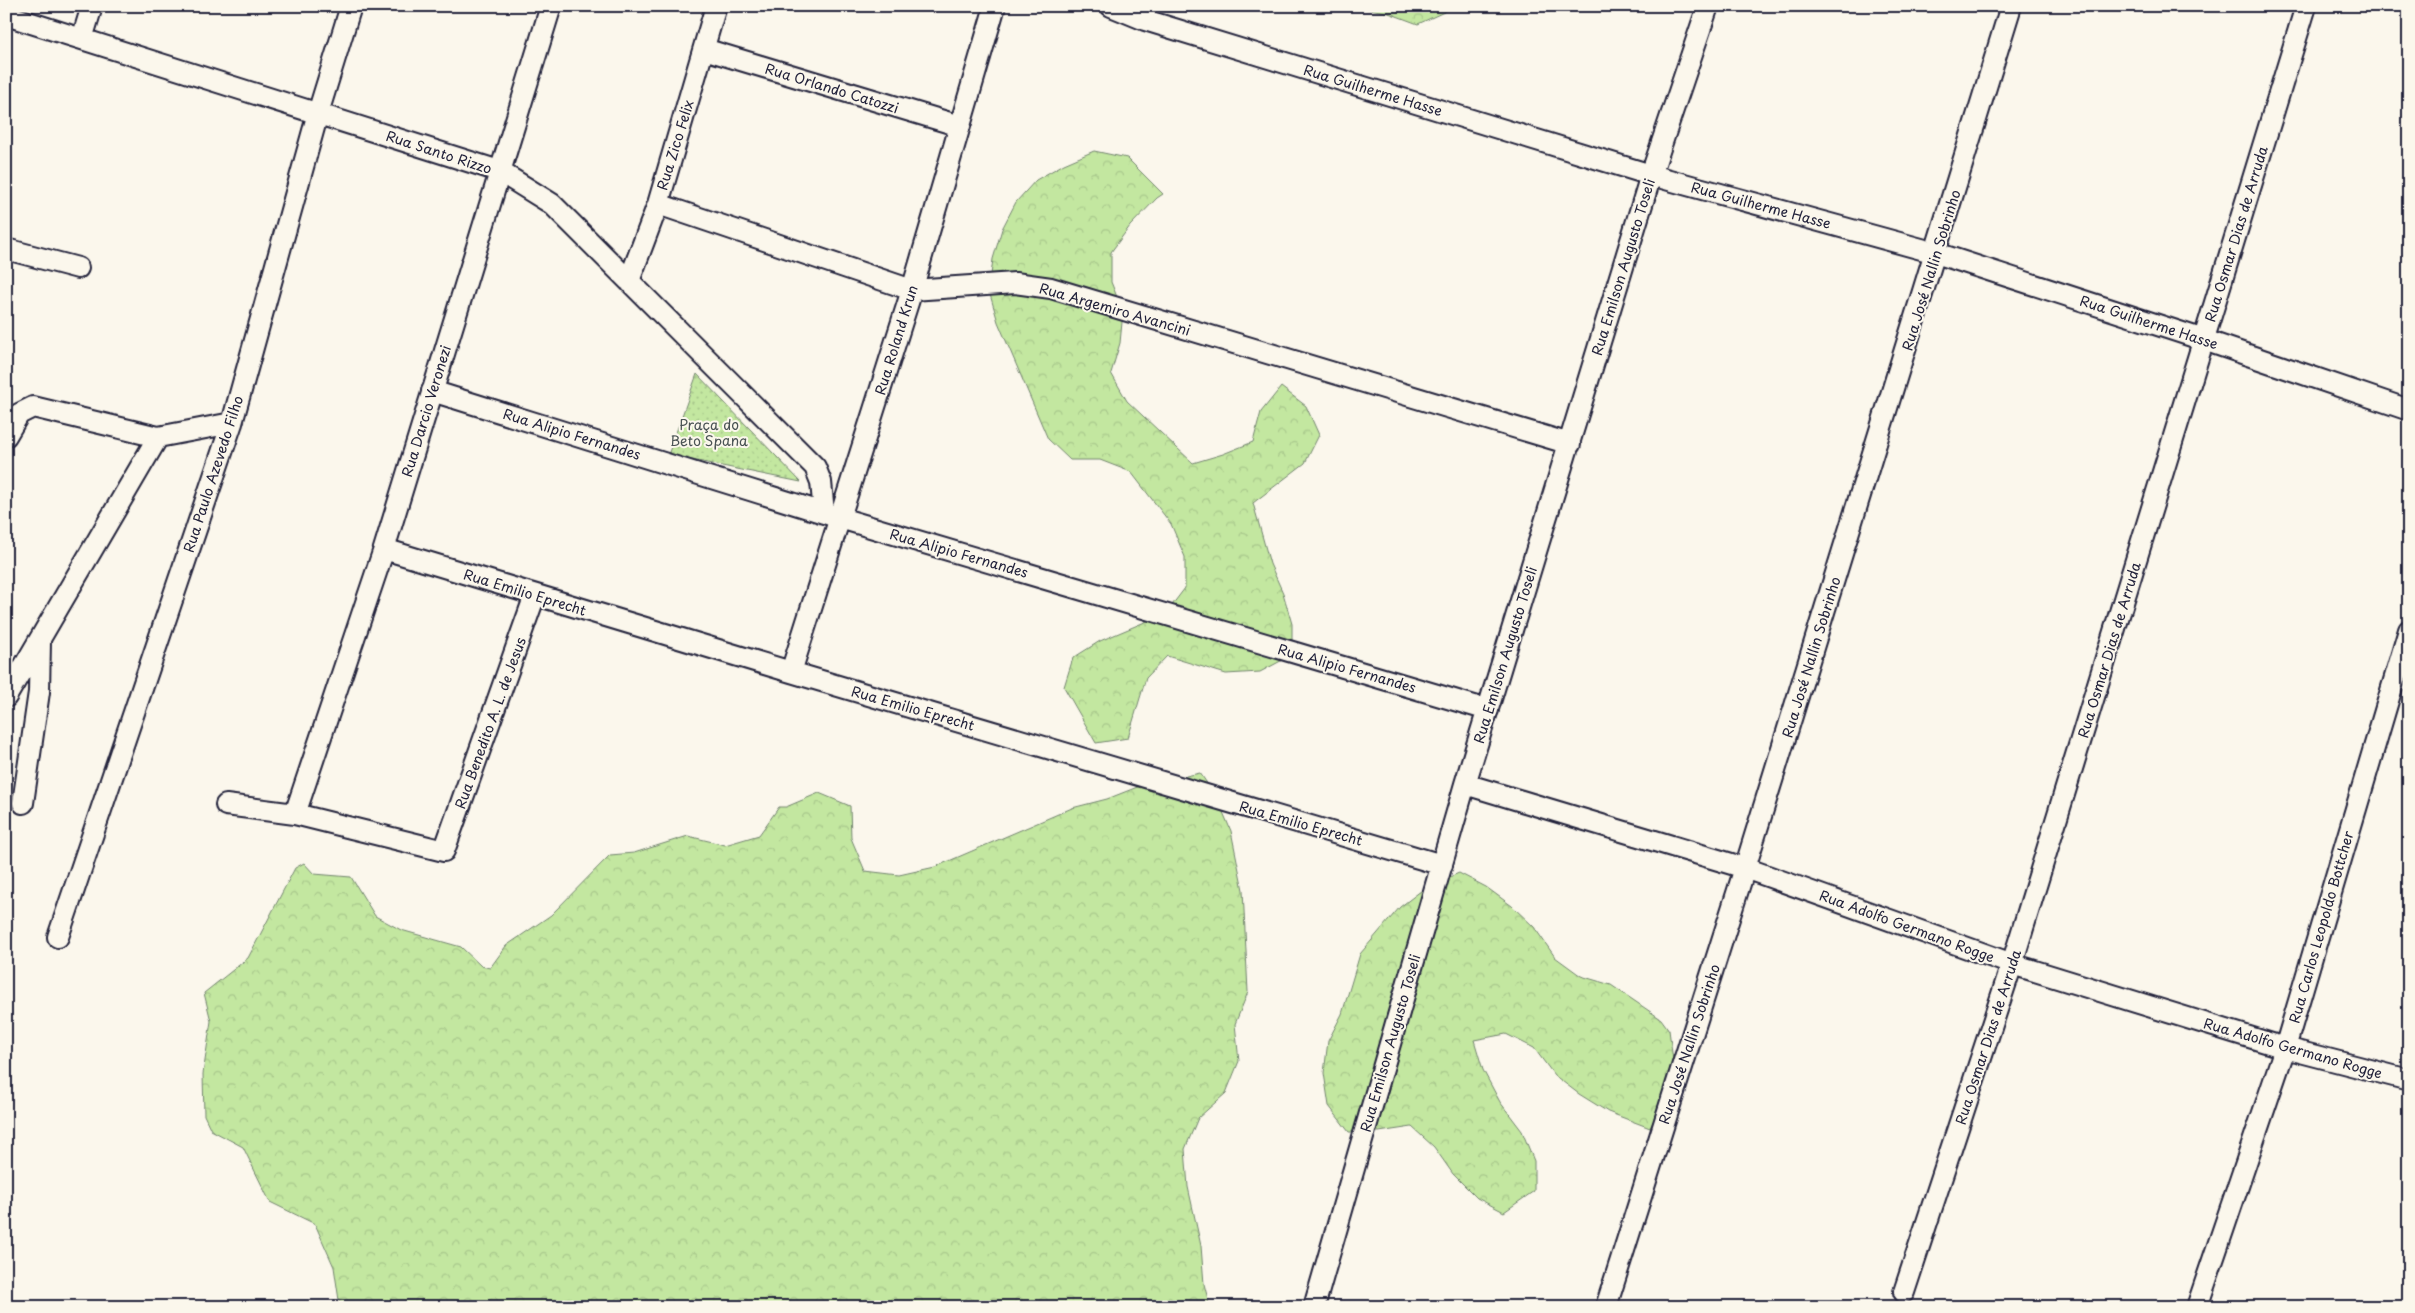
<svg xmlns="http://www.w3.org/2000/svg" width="2415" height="1313" font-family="'Playpen Sans',sans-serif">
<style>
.forest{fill:url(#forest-crowns);stroke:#72846e}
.park{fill:url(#park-dots);stroke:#72846e}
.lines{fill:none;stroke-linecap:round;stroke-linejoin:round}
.street-casing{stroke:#22223b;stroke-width:24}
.street{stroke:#fbf7ec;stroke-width:20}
.labels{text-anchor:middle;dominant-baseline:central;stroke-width:4;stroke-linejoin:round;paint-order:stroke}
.street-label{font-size:14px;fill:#22223b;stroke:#fbf7ec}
.park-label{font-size:14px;fill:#4a5354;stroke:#fbf7ec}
</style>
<defs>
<pattern id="forest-crowns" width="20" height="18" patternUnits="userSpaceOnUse" patternTransform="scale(1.25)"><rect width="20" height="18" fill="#c3e7a0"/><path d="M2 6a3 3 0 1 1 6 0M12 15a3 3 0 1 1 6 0" fill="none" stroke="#a7c68b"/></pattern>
<pattern id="park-dots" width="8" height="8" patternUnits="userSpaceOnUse" patternTransform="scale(1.25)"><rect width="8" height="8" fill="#c3e7a0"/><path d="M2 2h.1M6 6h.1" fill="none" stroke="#a7c68b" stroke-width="1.8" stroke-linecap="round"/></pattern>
</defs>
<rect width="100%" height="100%" fill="#fbf7ec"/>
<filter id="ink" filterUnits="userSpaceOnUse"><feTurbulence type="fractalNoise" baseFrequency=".02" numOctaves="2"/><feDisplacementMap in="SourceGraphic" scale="10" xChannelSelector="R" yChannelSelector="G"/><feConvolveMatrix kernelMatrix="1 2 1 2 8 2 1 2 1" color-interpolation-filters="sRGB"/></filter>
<g filter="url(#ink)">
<path class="forest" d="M 1352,6 L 1457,6 L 1418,24 L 1386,12 Z
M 1094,151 L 1127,158 L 1163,194 L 1157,198 L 1130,226 L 1111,252 L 1111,282 L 1123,312 L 1120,343 L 1111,373 L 1127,401 L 1193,463 L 1223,454 L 1253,442 L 1261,412 L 1281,387 L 1306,406 L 1319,435 L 1305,463 L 1253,503 L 1270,564 L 1283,593 L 1292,624 L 1292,655 L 1260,672 L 1226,674 L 1167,656 L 1146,678 L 1128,738 L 1096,743 L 1064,687 L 1073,658 L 1100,641 L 1166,613 L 1185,588 L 1185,557 L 1171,524 L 1131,472 L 1100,460 L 1070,460 L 1048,439 L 998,322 L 989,291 L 993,259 L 1002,229 L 1016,202 L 1036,180 L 1064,164 Z
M 1200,773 L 1217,798 L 1231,831 L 1243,890 L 1248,992 L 1235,1024 L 1239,1061 L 1226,1093 L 1198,1118 L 1185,1149 L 1188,1187 L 1201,1246 L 1204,1284 L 1210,1307 L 340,1307 L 334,1267 L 315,1224 L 270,1202 L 243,1147 L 211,1130 L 204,1115 L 203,1074 L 211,1021 L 204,993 L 248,958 L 295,868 L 304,863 L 314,874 L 351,877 L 375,916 L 401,930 L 461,947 L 481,966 L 490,968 L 506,946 L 551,915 L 610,855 L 634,853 L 688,836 L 725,845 L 759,835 L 779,807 L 786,807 L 819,793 L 850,806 L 851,838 L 865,871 L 899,875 L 935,867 L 1072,808 L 1107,799 L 1140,786 Z
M 1459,873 L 1486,887 L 1512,906 L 1534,927 L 1555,957 L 1581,976 L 1611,985 L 1661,1019 L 1669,1030 L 1675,1075 L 1650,1128 L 1608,1112 L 1579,1094 L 1554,1075 L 1534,1048 L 1506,1034 L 1474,1040 L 1483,1070 L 1500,1102 L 1522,1131 L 1534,1161 L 1534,1191 L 1504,1212 L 1477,1198 L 1453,1174 L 1434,1147 L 1412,1127 L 1379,1132 L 1349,1132 L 1329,1106 L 1324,1073 L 1328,1041 L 1342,1014 L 1360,954 L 1400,907 L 1426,887 Z"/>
<path class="park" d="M 697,374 L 801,482 L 668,455 Z"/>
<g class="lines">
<defs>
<path id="street" d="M 1111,6 L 1145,20 L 1651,175 L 1936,253 L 2204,340 L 2409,410
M 6,15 L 499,171 L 552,204 L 815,467 L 821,482 L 824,513
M 82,39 L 92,6
M 704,49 L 960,126
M 658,204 L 912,290 L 1015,283 L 1051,288 L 1570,444
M 6,249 L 78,268
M 629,281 L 658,204 L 716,6
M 432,391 L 840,518 L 1488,710
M 6,436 L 19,414 L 33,407 L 158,437 L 232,423
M 384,549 L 791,672 L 1442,865
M 791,672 L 912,290 L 995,6
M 6,697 L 158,437
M 1465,784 L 1745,868 L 2012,964 L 2285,1048 L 2409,1080
M 23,803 L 39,692 L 40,641
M 226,805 L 295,814 L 444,851 L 535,595
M 295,814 L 384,549 L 551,6
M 58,937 L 232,423 L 318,113 L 351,6
M 1904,1292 L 2012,964 L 2306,6
M 1314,1307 L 1465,784 L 1651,175 L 1708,6
M 1606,1307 L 1745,868 L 2011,6
M 2197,1307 L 2285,1048 L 2409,630"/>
</defs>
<use href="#street" class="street-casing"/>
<use href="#street" class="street"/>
</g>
</g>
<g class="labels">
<g class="street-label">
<text transform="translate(832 88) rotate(17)">Rua Orlando Catozzi</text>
<text transform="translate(1373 90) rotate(17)">Rua Guilherme Hasse</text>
<text transform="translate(675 145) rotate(-73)">Rua Zico Felix</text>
<text transform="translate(439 152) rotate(18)">Rua Santo Rizzo</text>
<text transform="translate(1761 205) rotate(15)">Rua Guilherme Hasse</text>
<text transform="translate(2236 234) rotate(-73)">Rua Osmar Dias de Arruda</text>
<text transform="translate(1623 267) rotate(-73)">Rua Emilson Augusto Toseli</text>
<text transform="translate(1931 270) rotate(-73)">Rua José Nallin Sobrinho</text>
<text transform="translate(1115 309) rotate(16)">Rua Argemiro Avancini</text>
<text transform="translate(2149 322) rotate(18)">Rua Guilherme Hasse</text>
<text transform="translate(896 340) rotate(-73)">Rua Roland Krun</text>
<text transform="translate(426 411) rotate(-73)">Rua Darcio Veronezi</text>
<text transform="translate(572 434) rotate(17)">Rua Alipio Fernandes</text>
<text transform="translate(213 474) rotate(-72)">Rua Paulo Azevedo Filho</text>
<text transform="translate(959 553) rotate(16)">Rua Alipio Fernandes</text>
<text transform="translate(525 592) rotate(17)">Rua Emilio Eprecht</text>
<text transform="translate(2109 650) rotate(-73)">Rua Osmar Dias de Arruda</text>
<text transform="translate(1505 655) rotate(-73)">Rua Emilson Augusto Toseli</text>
<text transform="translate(1811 657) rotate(-73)">Rua José Nallin Sobrinho</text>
<text transform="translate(1347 668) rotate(16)">Rua Alipio Fernandes</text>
<text transform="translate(913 708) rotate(16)">Rua Emilio Eprecht</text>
<text transform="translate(490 723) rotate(-70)">Rua Benedito A. L. de Jesus</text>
<text transform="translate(1301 823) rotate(16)">Rua Emilio Eprecht</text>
<text transform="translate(1907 926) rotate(20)">Rua Adolfo Germano Rogge</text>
<text transform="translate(2321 927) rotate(-74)">Rua Carlos Leopoldo Bottcher</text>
<text transform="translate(1988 1037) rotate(-72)">Rua Osmar Dias de Arruda</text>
<text transform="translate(1390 1043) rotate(-74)">Rua Emilson Augusto Toseli</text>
<text transform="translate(1689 1044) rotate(-72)">Rua José Nallin Sobrinho</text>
<text transform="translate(2293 1048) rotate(16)">Rua Adolfo Germano Rogge</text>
</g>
<g class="park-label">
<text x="709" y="424">Praça do<tspan x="709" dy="16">Beto Spana</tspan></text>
</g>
</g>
<rect width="2415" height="1313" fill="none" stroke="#fbf7ec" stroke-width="25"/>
<rect x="12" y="12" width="2390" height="1288" fill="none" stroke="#22223b" stroke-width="2" filter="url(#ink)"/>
</svg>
